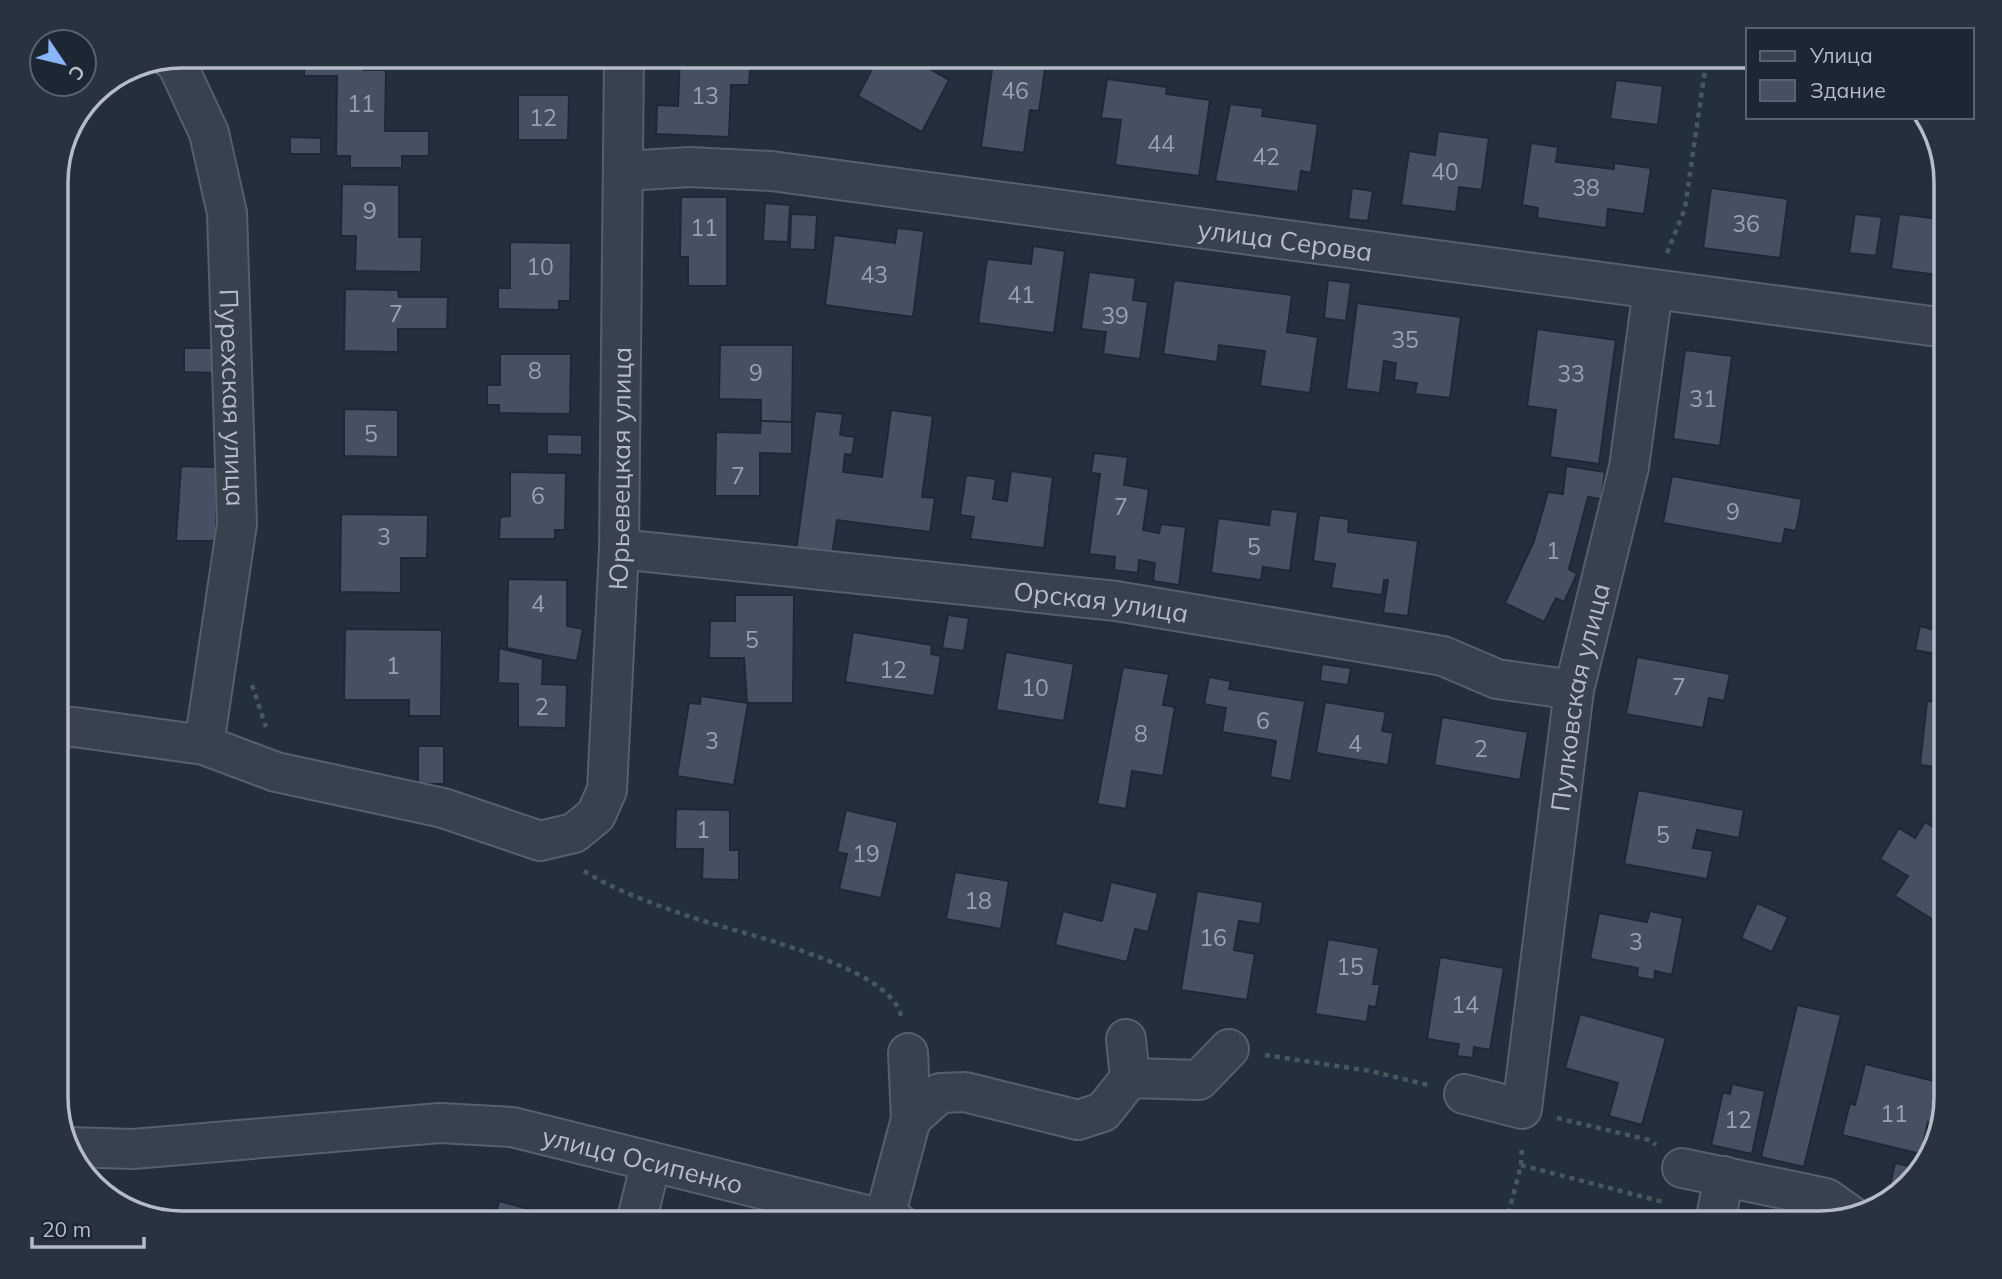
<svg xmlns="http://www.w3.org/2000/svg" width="2002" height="1279" font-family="Mulish,sans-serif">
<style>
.building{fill:#455162;stroke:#1f2835;stroke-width:2}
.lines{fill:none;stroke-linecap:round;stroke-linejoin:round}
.minor-casing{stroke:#565f6c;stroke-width:42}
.path{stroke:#44595c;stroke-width:4.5;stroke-dasharray:5 5;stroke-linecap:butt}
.minor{stroke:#38414e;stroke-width:38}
.labels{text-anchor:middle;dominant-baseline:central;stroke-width:5;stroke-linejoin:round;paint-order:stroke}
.number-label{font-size:23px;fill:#98a1af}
.street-label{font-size:26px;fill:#b4bcc9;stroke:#1d2633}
.rim{fill:none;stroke:#b4bcc9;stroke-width:3.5}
</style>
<rect width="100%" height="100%" fill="#242f3e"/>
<path class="building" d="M 304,56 L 364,56 L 364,70 L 386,70 L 385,131 L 429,131 L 429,156 L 402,156 L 402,168 L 350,168 L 350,156 L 336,156 L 337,76 L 304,76 Z
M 680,56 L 751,58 L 749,85 L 731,85 L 729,137 L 656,134 L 657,105 L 678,106 Z
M 879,56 L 907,56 L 949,80 L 922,132 L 858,96 Z
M 993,62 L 1045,69 L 1039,111 L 1030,110 L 1024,153 L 981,147 Z
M 1107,79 L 1167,87 L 1166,94 L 1210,100 L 1199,176 L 1115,165 L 1121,120 L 1101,118 Z
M 1616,80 L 1663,86 L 1658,125 L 1610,119 Z
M 518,95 L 569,95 L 568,140 L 518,140 Z
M 1230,104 L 1263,108 L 1262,116 L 1318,124 L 1311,173 L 1301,171 L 1298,192 L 1215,181 Z
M 1438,131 L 1489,138 L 1482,190 L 1459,187 L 1456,212 L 1401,205 L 1409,151 L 1435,155 Z
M 290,137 L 321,138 L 321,154 L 290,154 Z
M 1531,143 L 1558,147 L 1556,162 L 1614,169 L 1614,163 L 1651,168 L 1644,214 L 1608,209 L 1606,228 L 1537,218 L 1538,208 L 1522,205 Z
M 342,184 L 399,185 L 399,237 L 422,237 L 421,272 L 355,271 L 356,236 L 341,236 Z
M 1352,188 L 1373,191 L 1368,221 L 1348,219 Z
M 1711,188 L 1788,199 L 1780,258 L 1703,248 Z
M 681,197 L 727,197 L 727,286 L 688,286 L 688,257 L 680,257 Z
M 765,203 L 790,205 L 788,242 L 763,241 Z
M 791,214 L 817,215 L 815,250 L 790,249 Z
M 1855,214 L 1882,217 L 1876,256 L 1849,253 Z
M 1899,214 L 1946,220 L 1946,276 L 1891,269 Z
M 897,228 L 924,231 L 913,317 L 825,305 L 834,235 L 895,243 Z
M 510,242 L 571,243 L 570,301 L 559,301 L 559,310 L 498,309 L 498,288 L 510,288 Z
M 1033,246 L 1065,251 L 1054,333 L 978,323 L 987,259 L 1031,264 Z
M 1089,272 L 1136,278 L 1133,300 L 1148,302 L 1140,359 L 1103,354 L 1106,332 L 1081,329 Z
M 1174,280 L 1292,295 L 1287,332 L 1318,337 L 1310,393 L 1260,386 L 1265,351 L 1219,345 L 1217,362 L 1163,354 Z
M 1328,280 L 1351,283 L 1346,321 L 1324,318 Z
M 345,289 L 398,290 L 399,297 L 448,297 L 447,329 L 398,329 L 398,352 L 344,351 Z
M 1357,303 L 1461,317 L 1450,398 L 1415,394 L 1417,383 L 1394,380 L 1396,363 L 1384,361 L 1380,393 L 1346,389 Z
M 1537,329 L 1616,340 L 1599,464 L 1550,457 L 1556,410 L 1527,406 Z
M 720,345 L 793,345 L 792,422 L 761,421 L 761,400 L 719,399 Z
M 184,348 L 216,348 L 216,373 L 184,372 Z
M 1685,350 L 1732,356 L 1720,446 L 1673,439 Z
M 500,354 L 571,354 L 570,414 L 499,413 L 499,405 L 487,405 L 487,385 L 500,385 Z
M 344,409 L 398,410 L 398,457 L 344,456 Z
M 891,410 L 933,416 L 922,497 L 935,498 L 930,532 L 837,520 L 832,556 L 796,551 L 815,411 L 843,414 L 840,435 L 855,437 L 852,455 L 845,454 L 843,472 L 882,477 Z
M 761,421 L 792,422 L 792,454 L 760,453 L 760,496 L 715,496 L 716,432 L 760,433 Z
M 547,434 L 582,435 L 582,455 L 547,454 Z
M 1094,453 L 1128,457 L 1124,485 L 1149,489 L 1143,530 L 1159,533 L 1161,524 L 1186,527 L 1179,585 L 1153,581 L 1155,563 L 1139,560 L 1138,573 L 1114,570 L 1115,557 L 1089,554 L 1100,474 L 1091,473 Z
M 181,466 L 217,467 L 216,541 L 176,541 Z
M 1566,466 L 1605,472 L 1601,499 L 1588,497 L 1569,569 L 1577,574 L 1564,602 L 1556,598 L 1544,622 L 1505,603 L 1534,541 L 1548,492 L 1563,494 Z
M 1011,471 L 1053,477 L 1044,548 L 970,539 L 974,517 L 960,515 L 966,475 L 996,479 L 993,499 L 1007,501 Z
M 510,472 L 566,473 L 565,530 L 555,530 L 555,539 L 499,539 L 500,517 L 510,516 Z
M 1672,476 L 1802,499 L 1796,531 L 1785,529 L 1782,544 L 1663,523 Z
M 1271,509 L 1298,512 L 1290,571 L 1263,567 L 1261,580 L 1211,573 L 1218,518 L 1269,525 Z
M 341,514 L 428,515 L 427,558 L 401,558 L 401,593 L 340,592 Z
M 1319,515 L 1349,519 L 1348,532 L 1418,541 L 1408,616 L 1383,613 L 1388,580 L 1384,580 L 1382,595 L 1331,588 L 1335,564 L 1313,561 Z
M 1946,575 L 1946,656 L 1915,650 L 1920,626 L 1934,630 Z
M 508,579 L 567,580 L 567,626 L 583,629 L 577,661 L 507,648 Z
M 735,595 L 794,595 L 793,703 L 747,703 L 744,658 L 709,658 L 710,621 L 735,621 Z
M 948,615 L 969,618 L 964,651 L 942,648 Z
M 345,629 L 442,630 L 441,716 L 409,716 L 409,700 L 344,700 Z
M 853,632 L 932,645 L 931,654 L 941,656 L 934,696 L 845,682 Z
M 499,648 L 543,659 L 542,684 L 567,685 L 566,728 L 518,727 L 518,684 L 498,683 Z
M 1006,652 L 1074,664 L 1064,721 L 996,710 Z
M 1637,657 L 1730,674 L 1724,701 L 1709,698 L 1703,728 L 1626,714 Z
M 1322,664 L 1351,668 L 1348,685 L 1320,681 Z
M 1123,667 L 1169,674 L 1163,705 L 1175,707 L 1163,776 L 1132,771 L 1126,809 L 1097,804 Z
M 1209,677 L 1231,681 L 1229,689 L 1305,701 L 1291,781 L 1270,777 L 1276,741 L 1222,732 L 1226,708 L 1204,704 Z
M 701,696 L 748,703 L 734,785 L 677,776 L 689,703 L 700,704 Z
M 1927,701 L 1946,703 L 1946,768 L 1920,765 Z
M 1325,702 L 1386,712 L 1382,731 L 1393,733 L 1388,765 L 1316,753 Z
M 1442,717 L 1528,732 L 1520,780 L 1434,765 Z
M 418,746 L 444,746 L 444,784 L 418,784 Z
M 1638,790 L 1744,810 L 1739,838 L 1697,830 L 1693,848 L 1713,851 L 1707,879 L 1624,864 Z
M 676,809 L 730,810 L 730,850 L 739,850 L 739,880 L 702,879 L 703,849 L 675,849 Z
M 846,810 L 898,822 L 881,898 L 839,889 L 847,854 L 837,852 Z
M 1925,822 L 1946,835 L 1946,922 L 1943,926 L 1895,896 L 1908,876 L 1880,859 L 1899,828 L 1915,838 Z
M 955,872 L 1009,881 L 1001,929 L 946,919 Z
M 1111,882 L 1158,893 L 1148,932 L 1135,929 L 1127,962 L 1055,945 L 1063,911 L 1102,921 Z
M 1197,891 L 1263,902 L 1260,924 L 1239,921 L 1234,950 L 1255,954 L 1247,1000 L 1181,990 Z
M 1757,903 L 1788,917 L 1772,952 L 1741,938 Z
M 1650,911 L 1683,918 L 1672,975 L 1655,971 L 1654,980 L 1637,977 L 1638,968 L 1590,959 L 1599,913 L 1647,922 Z
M 1328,939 L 1379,948 L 1373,984 L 1380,984 L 1376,1007 L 1369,1006 L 1367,1022 L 1315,1014 Z
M 1440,957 L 1504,968 L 1490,1050 L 1474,1047 L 1473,1058 L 1457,1056 L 1459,1044 L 1427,1039 Z
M 1797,1005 L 1841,1015 L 1804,1167 L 1761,1157 Z
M 1580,1014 L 1666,1038 L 1642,1125 L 1609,1116 L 1618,1083 L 1565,1068 Z
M 1865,1064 L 1946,1084 L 1946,1097 L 1938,1124 L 1928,1122 L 1921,1154 L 1842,1135 L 1850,1103 L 1855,1105 Z
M 1732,1084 L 1765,1091 L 1752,1154 L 1711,1145 L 1723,1092 L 1730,1094 Z
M 1895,1163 L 1922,1169 L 1897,1193 L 1889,1191 Z
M 499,1201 L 581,1223 L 493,1223 Z"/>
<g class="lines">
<defs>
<g id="minor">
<path id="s1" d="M 170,58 L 177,64 L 209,133 L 227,213 L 237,524 L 204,745"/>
<path id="s2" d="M 625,171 L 690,167 L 771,171 L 1946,328"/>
<path id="s3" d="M 619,549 L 1116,601 L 1443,656 L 1497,679 L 1574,690"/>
<path id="s4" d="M 56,728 L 74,727 L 204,745 L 276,772 L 443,808 L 540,841 L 574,833 L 596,815 L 607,790 L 619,549 L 624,56"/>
<path d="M 1126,1039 L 1130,1078"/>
<path d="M 908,1053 L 911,1119 L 940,1093 L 965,1092 L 1078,1120 L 1103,1112 L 1130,1078 L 1199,1080 L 1229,1049"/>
<path id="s5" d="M 1464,1094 L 1522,1109 L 1574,690 L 1629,467 L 1653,289"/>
<path id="s6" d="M 69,1147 L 133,1149 L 440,1123 L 512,1127 L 898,1223"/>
<path d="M 1682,1168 L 1826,1198 L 1850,1215"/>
<path d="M 884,1220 L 911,1119"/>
<path d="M 636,1223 L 651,1162"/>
<path d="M 1715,1223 L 1724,1176"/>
</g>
</defs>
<use href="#minor" class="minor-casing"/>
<path class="path" d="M 1667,253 L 1685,208 L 1707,56
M 252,685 L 266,727
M 584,871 C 612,889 656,905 688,916 C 733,932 891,965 901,1016
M 1265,1055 L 1370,1071 L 1428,1085
M 1557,1118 L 1649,1140 L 1656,1145
M 1521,1165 L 1663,1202
M 1506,1223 L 1521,1165 L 1522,1145"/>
<use href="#minor" class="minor"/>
</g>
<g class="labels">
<g class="number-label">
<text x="1015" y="90">46</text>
<text x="705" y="95">13</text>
<text x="361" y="103">11</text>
<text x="543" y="117">12</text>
<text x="1161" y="143">44</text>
<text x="1266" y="156">42</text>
<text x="1445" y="171">40</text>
<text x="1586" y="187">38</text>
<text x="370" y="210">9</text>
<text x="1746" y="223">36</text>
<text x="704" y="227">11</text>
<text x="540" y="266">10</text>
<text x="874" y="274">43</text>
<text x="1021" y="294">41</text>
<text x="396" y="313">7</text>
<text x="1115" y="315">39</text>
<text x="1405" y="339">35</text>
<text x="535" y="370">8</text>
<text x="756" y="372">9</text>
<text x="1571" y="373">33</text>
<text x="1703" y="398">31</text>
<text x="371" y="433">5</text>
<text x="738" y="475">7</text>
<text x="538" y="495">6</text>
<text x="1121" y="506">7</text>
<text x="1733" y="511">9</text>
<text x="384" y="536">3</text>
<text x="1254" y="546">5</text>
<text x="1553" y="550">1</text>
<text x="538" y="603">4</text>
<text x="752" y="639">5</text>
<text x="393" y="665">1</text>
<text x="893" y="669">12</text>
<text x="1679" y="686">7</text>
<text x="1035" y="687">10</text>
<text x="542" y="706">2</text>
<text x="1263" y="720">6</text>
<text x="1141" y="733">8</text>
<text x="712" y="740">3</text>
<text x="1355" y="743">4</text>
<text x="1481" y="748">2</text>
<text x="703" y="829">1</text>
<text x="1663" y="834">5</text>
<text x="866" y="853">19</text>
<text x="978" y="900">18</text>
<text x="1213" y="937">16</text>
<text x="1636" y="941">3</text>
<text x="1350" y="966">15</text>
<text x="1465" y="1004">14</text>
<text x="1894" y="1113">11</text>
<text x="1738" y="1119">12</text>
</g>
<g class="street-label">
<text stroke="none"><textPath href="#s2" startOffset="665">улица Серова</textPath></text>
<text stroke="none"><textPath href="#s1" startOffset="352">Пурехская улица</textPath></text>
<text stroke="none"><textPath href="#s4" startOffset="912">Юрьевецкая улица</textPath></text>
<text stroke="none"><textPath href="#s3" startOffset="485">Орская улица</textPath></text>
<text stroke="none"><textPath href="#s5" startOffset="476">Пулковская улица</textPath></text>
<text stroke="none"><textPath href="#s6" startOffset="579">улица Осипенко</textPath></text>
</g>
</g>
<path d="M0 0H2002V1279H0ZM182 68H1820A114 114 0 0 1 1934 182V1097A114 114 0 0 1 1820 1211H182A114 114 0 0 1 68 1097V182A114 114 0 0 1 182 68Z" fill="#29323f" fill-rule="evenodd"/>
<path class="rim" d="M182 68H1820A114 114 0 0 1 1934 182V1097A114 114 0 0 1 1820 1211H182A114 114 0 0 1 68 1097V182A114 114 0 0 1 182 68Z"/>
<rect x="1746" y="28" width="228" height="91" fill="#1d2633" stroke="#59626f" stroke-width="2"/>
<rect x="1760" y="51" width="35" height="10" fill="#38414e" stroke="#59626f" stroke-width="2"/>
<text x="1810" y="63" font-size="21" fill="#b4bcc9">Улица</text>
<rect x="1760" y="80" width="35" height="21" fill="#455162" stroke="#59626f" stroke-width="2"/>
<text x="1810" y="98" font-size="21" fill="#b4bcc9">Здание</text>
<g transform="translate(63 63) rotate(125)"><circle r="33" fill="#1d2633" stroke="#59626f" stroke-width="2"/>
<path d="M0-5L12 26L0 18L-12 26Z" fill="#8ab4f8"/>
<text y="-10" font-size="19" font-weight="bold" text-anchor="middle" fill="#b4bcc9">С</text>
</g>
<path d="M32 1237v10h112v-10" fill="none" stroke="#b4bcc9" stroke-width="3.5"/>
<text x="42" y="1237" font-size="21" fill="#b4bcc9" stroke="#1d2633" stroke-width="5" paint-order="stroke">20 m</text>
</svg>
